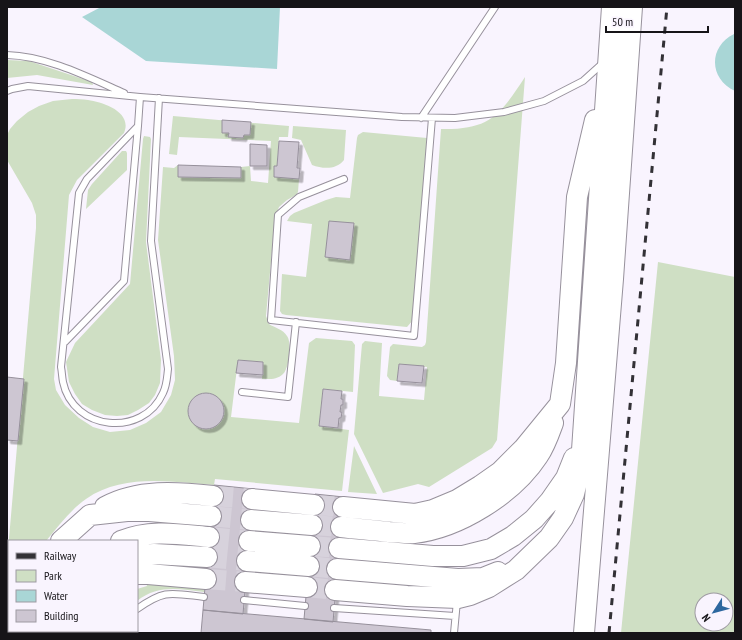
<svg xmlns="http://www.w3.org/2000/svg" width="742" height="640" font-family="'PT Sans Narrow',sans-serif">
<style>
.green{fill:#cfdfc4;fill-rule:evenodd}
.water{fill:#a9d6d6}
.building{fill:#cdc6d2;stroke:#96909b;filter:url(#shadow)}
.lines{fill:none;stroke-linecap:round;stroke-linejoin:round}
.trunk-tunnel{stroke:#d7d2dc;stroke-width:20;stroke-dasharray:20 10;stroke-linecap:butt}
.service-casing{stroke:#97919c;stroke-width:8}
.trunk-casing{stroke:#97919c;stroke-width:22}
.service{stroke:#fff;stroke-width:6}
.trunk{stroke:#fff;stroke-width:20}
.rail{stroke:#333136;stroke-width:3;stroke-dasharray:7 7;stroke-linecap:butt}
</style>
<defs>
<filter id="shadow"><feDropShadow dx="3.5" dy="3.5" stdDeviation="0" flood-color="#0004"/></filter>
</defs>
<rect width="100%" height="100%" fill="#f9f4fe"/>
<path class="green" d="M 7,60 L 29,61 L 92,82 L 93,85 L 37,75 L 7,78 Z
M 525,77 L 497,440 L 492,448 L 429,487 L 418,484 L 383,493 L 354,434 L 362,344 L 365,341 L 382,343 L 379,396 L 424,400 L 427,367 L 399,364 L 397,381 L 390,380 L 387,376 L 390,347 L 393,344 L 422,347 L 425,345 L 426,342 L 441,129 C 490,130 500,115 525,77 Z
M 72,99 C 77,99 83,99 88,100 C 103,102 133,112 124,133 L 77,180 L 69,195 L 54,379 L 56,390 L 65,405 L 79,418 L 93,427 L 110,432 L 130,430 L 146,423 L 161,412 L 171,395 L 175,380 L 174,356 L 158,240 L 163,167 L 174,168 L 178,165 L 179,177 L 241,178 L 241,167 L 250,166 L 251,181 L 268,183 L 271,141 L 179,137 L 177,155 L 169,154 L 173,116 L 289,126 L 288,137 L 279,137 L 277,166 L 274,166 L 274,176 L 299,179 L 298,192 L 296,195 L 287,200 L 279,207 L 275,218 L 266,316 L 269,324 C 275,328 283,329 287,336 C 292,342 289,369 283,374 C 277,380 269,379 262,379 L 263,362 L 238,360 L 231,417 L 299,423 L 309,343 L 316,338 L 352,341 L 355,345 L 353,392 L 323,389 L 319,426 L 349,430 L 342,491 L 215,479 L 214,485 C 172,482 123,473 86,499 C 70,510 58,527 46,541 L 9,541 L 9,553 L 8,550 L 36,228 L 36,215 L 32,203 L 7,160 L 7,135 L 10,129 L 17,121 L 28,112 L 39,106 L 53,101 Z
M 293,126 L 346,130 L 344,160 C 336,170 323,169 312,165 L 301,140 L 292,138 Z
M 363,132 L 427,138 L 413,320 L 407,327 L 286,315 L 282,314 L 280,311 L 282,274 L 306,277 L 312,224 L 287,221 L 290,216 L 294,213 L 326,200 L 336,197 L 350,198 L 357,138 L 358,135 Z
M 144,136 L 150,137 L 151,139 L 146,242 L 161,360 L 160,383 L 155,395 L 149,403 L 138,410 L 128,415 L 117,416 L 105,415 L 92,410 L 82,404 L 75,394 L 69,382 L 66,362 L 75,343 L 130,284 L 143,139 Z
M 122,151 L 126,151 L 127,153 L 127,170 L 86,209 L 88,190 L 92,184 Z
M 658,262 L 735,277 L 735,633 L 621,633 ZM 702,600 L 726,600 L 726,624 L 702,624 Z
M 354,446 L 377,494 L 348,492 Z
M 145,578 L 205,588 L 204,592 C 180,589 158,584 137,601 L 137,589 L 147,586 Z"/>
<path class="water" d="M 101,7 L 280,7 L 277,69 L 146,61 L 82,17 Z
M 734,34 L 735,34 L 735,91 C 709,79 708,47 734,34 Z"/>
<path class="building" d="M 222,120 L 251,122 L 250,135 L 244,135 L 243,138 L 228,137 L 229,133 L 222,133 Z
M 279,141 L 299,142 L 297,168 L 300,168 L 299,179 L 274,177 L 274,166 L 277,166 Z
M 250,144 L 267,145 L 267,166 L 250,166 Z
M 178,165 L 241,167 L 241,178 L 178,177 Z
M 329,221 L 354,223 L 350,260 L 325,257 Z
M 238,360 L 263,362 L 263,375 L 236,373 Z
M 399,364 L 424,366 L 422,383 L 397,381 Z
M 7,377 L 24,379 L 18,441 L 7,440 Z
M 323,389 L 342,391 L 341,399 L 343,399 L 343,405 L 341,405 L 340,412 L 342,412 L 341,418 L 339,418 L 338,428 L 319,426 Z
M188 411a18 18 0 1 1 36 0a18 18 0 1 1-36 0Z
M 214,485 L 254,489 L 243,614 L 203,610 Z
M 315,494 L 344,497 L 333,622 L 304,619 Z
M 203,610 L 431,630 L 431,633 L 201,633 Z"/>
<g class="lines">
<path class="trunk-tunnel" d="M 213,496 L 252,499
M 314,505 L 343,507
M 211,516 L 251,520
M 312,525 L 341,527
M 209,537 L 249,541
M 310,546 L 339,548
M 207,557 L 247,561
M 309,566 L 337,569
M 206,579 L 245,582
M 307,587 L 335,590"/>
<defs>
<path id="service" d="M 7,55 C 47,56 88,77 124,93
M 7,91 L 12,89 L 28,86 L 140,97 L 402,117 L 455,118 L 504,112 L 544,101 L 583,81 L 603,63
M 140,97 L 138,126 L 87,179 L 79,193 L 61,367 C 62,372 62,377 63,382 C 73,431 143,438 163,393 C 167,385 167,377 168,369 L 151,241 L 159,98
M 421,118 L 495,7
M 344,179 L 299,197 L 278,215 L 271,320 L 414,336 L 432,118
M 65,342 L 124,281 L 138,126
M 242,392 L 288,397 L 296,322
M 7,560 L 9,561
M 7,574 L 9,577
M 244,600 L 305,606
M 334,608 L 455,616
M 137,609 C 165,589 171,593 204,597
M 87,633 L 87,631
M 104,633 L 106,631
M 454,633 L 457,601"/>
<path id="trunk" d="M 252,499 L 314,505
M 105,507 C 138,489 177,492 213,496
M 343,507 L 415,514 L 433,510 L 457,500 L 480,486 L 500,472 L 524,448 L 560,404 L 566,363 L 577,197 L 595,120
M 251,520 L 312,525
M 341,527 C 357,529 373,530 389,532 C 397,532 406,534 414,533 C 459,528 513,494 538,456 C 545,446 549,434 553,423
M 61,541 L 90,515 L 127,511 L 149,511 L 211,516
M 121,541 C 150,529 178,534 209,537
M 249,541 L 310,546
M 339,548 L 433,556 L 463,556 L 491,549 L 513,536 L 534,519 L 550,501 L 566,478 L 574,458
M 137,555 L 154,554 L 207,557
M 247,561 L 309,566
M 337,569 L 458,579 L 483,578 L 498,572
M 137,574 L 148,574 L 206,579
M 245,582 L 307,587
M 335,590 L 407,596 L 458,598 L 470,595 L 489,587 L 516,570 L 549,538 L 563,518 L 574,494 L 581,465 L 612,7
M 7,618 L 9,615
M 60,633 L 61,631
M 584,633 L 613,279 L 632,7"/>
</defs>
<use href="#service" class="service-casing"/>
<use href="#trunk" class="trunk-casing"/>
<use href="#service" class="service"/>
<use href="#trunk" class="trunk"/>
<path class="rail" d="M 609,633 L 667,7"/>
</g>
<rect width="742" height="640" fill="none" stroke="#161418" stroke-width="16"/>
<rect x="8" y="540" width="130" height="92" fill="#f9f4fe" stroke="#9e9aa2"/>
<rect x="16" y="553" width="20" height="6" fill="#333136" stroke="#9e9aa2"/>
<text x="44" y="560" font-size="12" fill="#161418">Railway</text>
<rect x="16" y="570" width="20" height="12" fill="#cfdfc4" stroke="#9e9aa2"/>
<text x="44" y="580" font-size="12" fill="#161418">Park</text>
<rect x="16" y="590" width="20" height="12" fill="#a9d6d6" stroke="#9e9aa2"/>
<text x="44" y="600" font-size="12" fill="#161418">Water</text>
<rect x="16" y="610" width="20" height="12" fill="#cdc6d2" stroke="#9e9aa2"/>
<text x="44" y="620" font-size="12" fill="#161418">Building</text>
<g transform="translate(714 612) rotate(234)"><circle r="19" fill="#f9f4fe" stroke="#9e9aa2"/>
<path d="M0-3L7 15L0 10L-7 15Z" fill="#2d679f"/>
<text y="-6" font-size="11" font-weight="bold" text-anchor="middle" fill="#161418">N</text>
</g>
<path d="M606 26v6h102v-6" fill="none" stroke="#161418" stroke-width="2"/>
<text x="612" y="26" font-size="12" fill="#161418" stroke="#f9f4fe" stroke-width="3" paint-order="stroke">50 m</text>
</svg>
